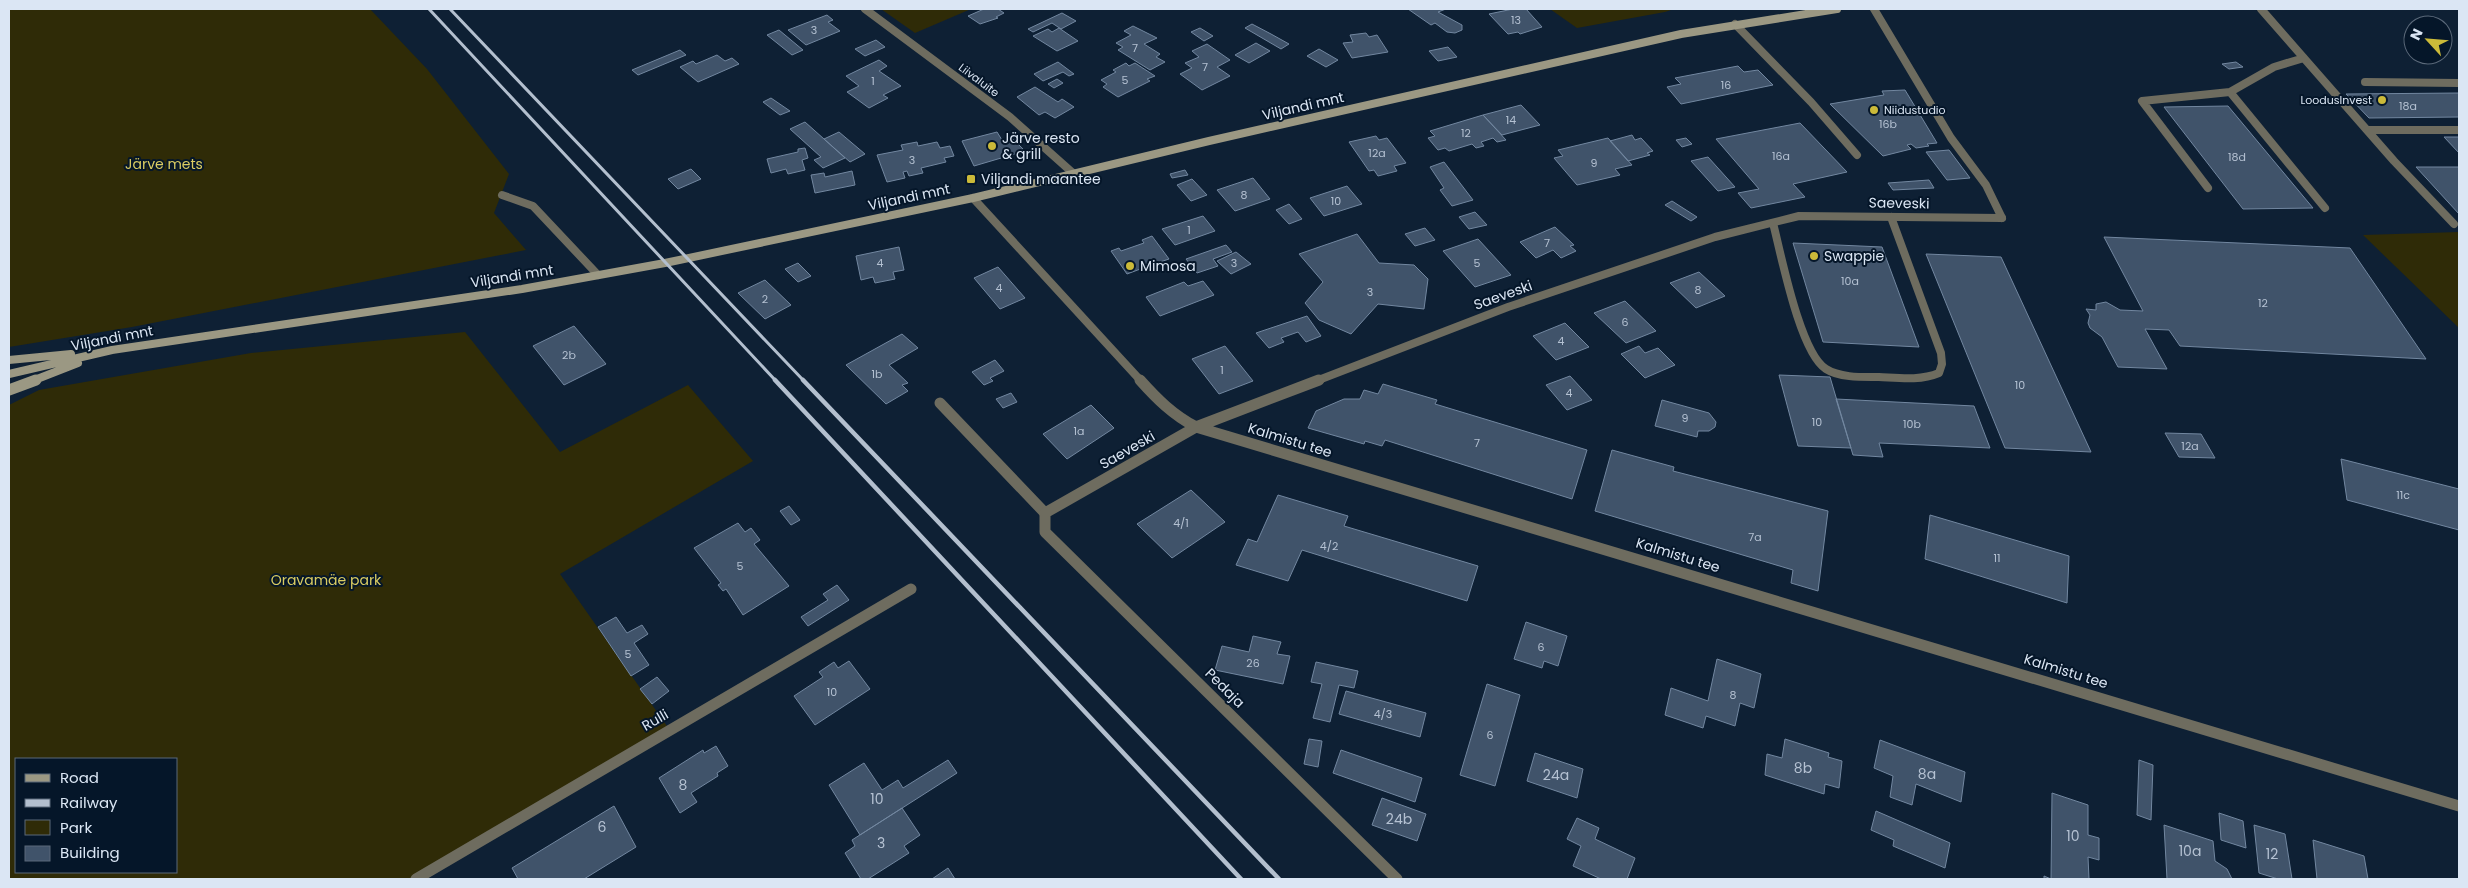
<svg xmlns="http://www.w3.org/2000/svg" width="2468" height="888" font-family="Poppins,sans-serif">
<style>
.green{fill:#2f2b07;fill-rule:evenodd}
.building{fill:#40536a;stroke:#7287a0}
.lines{fill:none;stroke-linecap:round;stroke-linejoin:round}
.lane-far1{stroke:#6e6c5f;stroke-width:8}
.lane{stroke:#6e6c5f;stroke-width:11}
.street-far1{stroke:#6e6c5f;stroke-width:8}
.street{stroke:#6e6c5f;stroke-width:11}
.secondary-far1{stroke:#9b9883;stroke-width:8}
.secondary{stroke:#9b9883;stroke-width:11}
.rail-far1{stroke:#b3bfce;stroke-width:3}
.rail{stroke:#b3bfce;stroke-width:4.5}
.poi-dot{fill:#cbba39;stroke:#051629;stroke-width:2}
.labels{text-anchor:middle;dominant-baseline:central;stroke-width:4;stroke-linejoin:round;paint-order:stroke}
.number-label{font-size:11px;fill:#b4c1d2}
.far-street-label{font-size:11px;fill:#dbe6f4;stroke:#051629}
.far-poi-label{font-size:11px;fill:#dbe6f4;stroke:#051629;text-anchor:end}
.street-label{font-size:14px;fill:#dbe6f4;stroke:#051629}
.poi-label{font-size:14px;fill:#dbe6f4;stroke:#051629;text-anchor:start}
.park-label{font-size:14px;fill:#dacc62;stroke:#051629}
.near-number-label{font-size:14px;fill:#b4c1d2}
</style>
<rect width="100%" height="100%" fill="#0e2034"/>
<path class="green" d="M 9,9 L 370,9 L 427,69 L 509,174 L 494,213 L 526,250 L 132,327 L 9,347 Z
M 881,9 L 971,9 L 915,33 Z
M 1550,9 L 1674,9 L 1665,12 L 1577,28 Z
M 2459,232 L 2459,328 L 2363,235 Z
M 465,332 L 560,452 L 688,385 L 753,461 L 560,574 L 669,729 L 415,879 L 9,879 L 9,405 L 39,390 L 251,353 ZM 16,759 L 176,759 L 176,872 L 16,872 Z"/>
<path class="building" d="M 984,9 L 998,9 L 1004,13 L 996,17 L 998,18 L 980,24 L 968,16 Z
M 1408,9 L 1446,9 L 1438,12 L 1462,25 L 1462,30 L 1455,33 L 1447,32 L 1435,23 L 1431,25 Z
M 1513,9 L 1526,9 L 1542,27 L 1520,34 L 1518,32 L 1508,34 L 1489,14 Z
M 1062,13 L 1076,21 L 1061,29 L 1052,23 L 1033,32 L 1028,29 Z
M 827,15 L 833,20 L 828,22 L 840,31 L 806,45 L 788,30 Z
M 1252,24 L 1271,34 L 1289,44 L 1281,49 L 1245,28 Z
M 1133,26 L 1157,38 L 1144,44 L 1160,54 L 1156,57 L 1165,62 L 1150,70 L 1118,50 L 1123,47 L 1116,43 L 1131,35 L 1124,31 Z
M 1059,28 L 1078,41 L 1057,51 L 1033,36 L 1048,29 L 1052,32 Z
M 1200,28 L 1213,36 L 1204,41 L 1191,32 Z
M 779,30 L 803,50 L 792,55 L 767,35 Z
M 1366,33 L 1369,37 L 1377,35 L 1388,52 L 1352,58 L 1343,43 L 1353,42 L 1350,35 Z
M 876,40 L 885,47 L 865,56 L 855,49 Z
M 1256,43 L 1270,51 L 1249,63 L 1235,55 Z
M 1207,44 L 1230,60 L 1217,67 L 1230,76 L 1202,90 L 1180,74 L 1192,68 L 1185,63 L 1199,57 L 1192,51 Z
M 1448,47 L 1457,57 L 1438,61 L 1429,51 Z
M 1319,49 L 1338,60 L 1326,67 L 1307,56 Z
M 680,50 L 686,55 L 638,75 L 632,70 Z
M 717,55 L 725,61 L 732,58 L 739,64 L 698,82 L 680,67 L 693,61 L 696,64 Z
M 879,60 L 887,66 L 879,71 L 901,86 L 883,95 L 888,98 L 869,108 L 847,92 L 859,86 L 846,76 Z
M 1058,62 L 1074,74 L 1069,76 L 1063,72 L 1043,81 L 1034,74 Z
M 2236,62 L 2243,67 L 2229,69 L 2222,64 Z
M 1126,63 L 1129,66 L 1135,63 L 1155,76 L 1147,79 L 1150,81 L 1118,97 L 1103,87 L 1107,84 L 1101,80 L 1116,72 L 1113,70 Z
M 1738,66 L 1744,72 L 1758,70 L 1773,85 L 1681,104 L 1667,87 L 1681,84 L 1675,78 Z
M 1057,79 L 1063,83 L 1054,88 L 1048,84 Z
M 1035,87 L 1058,102 L 1062,99 L 1074,107 L 1055,118 L 1045,112 L 1039,115 L 1017,97 Z
M 1905,90 L 1937,143 L 1927,144 L 1929,146 L 1916,148 L 1911,144 L 1907,145 L 1911,149 L 1883,156 L 1830,104 L 1884,95 L 1882,91 Z
M 2459,93 L 2459,117 L 2369,118 L 2346,94 Z
M 771,98 L 790,111 L 780,115 L 763,102 Z
M 1521,105 L 1540,125 L 1502,135 L 1483,115 Z
M 2228,106 L 2313,208 L 2243,209 L 2164,107 Z
M 1483,115 L 1506,140 L 1497,142 L 1493,138 L 1481,142 L 1484,146 L 1476,148 L 1472,144 L 1449,151 L 1445,148 L 1438,150 L 1428,138 L 1435,136 L 1430,131 Z
M 805,122 L 824,139 L 845,158 L 823,168 L 814,160 L 821,157 L 790,129 Z
M 1800,123 L 1847,172 L 1793,184 L 1805,197 L 1751,208 L 1738,193 L 1759,189 L 1716,139 Z
M 839,132 L 865,154 L 850,162 L 824,139 Z
M 997,132 L 1002,140 L 1012,138 L 1025,151 L 974,166 L 962,141 Z
M 1632,135 L 1635,140 L 1641,138 L 1653,151 L 1647,153 L 1650,155 L 1628,161 L 1610,141 Z
M 1376,136 L 1379,140 L 1387,138 L 1406,163 L 1394,166 L 1397,171 L 1378,176 L 1374,170 L 1369,171 L 1349,142 Z
M 2444,137 L 2459,137 L 2459,153 Z
M 1608,138 L 1632,165 L 1615,169 L 1620,175 L 1577,185 L 1554,158 L 1563,156 L 1558,150 Z
M 1686,138 L 1692,144 L 1682,147 L 1676,140 Z
M 917,142 L 918,146 L 937,142 L 940,148 L 950,146 L 954,156 L 944,158 L 946,162 L 921,168 L 923,173 L 909,176 L 907,171 L 903,172 L 905,178 L 887,182 L 877,155 L 903,150 L 901,145 Z
M 805,148 L 808,158 L 802,160 L 805,170 L 788,174 L 786,169 L 771,173 L 767,159 L 798,152 L 798,149 Z
M 1949,150 L 1970,178 L 1947,180 L 1926,152 Z
M 1708,157 L 1735,187 L 1718,191 L 1691,161 Z
M 1444,162 L 1473,200 L 1452,206 L 1440,190 L 1444,188 L 1430,167 Z
M 2416,167 L 2459,167 L 2459,214 Z
M 691,169 L 701,179 L 678,189 L 668,179 Z
M 1185,170 L 1188,175 L 1172,178 L 1170,174 Z
M 852,171 L 855,185 L 815,193 L 811,175 L 824,173 L 825,177 Z
M 1253,178 L 1270,199 L 1235,211 L 1217,190 Z
M 1192,179 L 1207,195 L 1191,201 L 1177,185 Z
M 1929,180 L 1934,188 L 1893,190 L 1888,183 Z
M 1347,186 L 1362,204 L 1324,216 L 1310,198 Z
M 1672,201 L 1697,217 L 1691,221 L 1665,205 Z
M 1289,204 L 1302,219 L 1289,224 L 1276,210 Z
M 1475,212 L 1487,225 L 1469,229 L 1459,217 Z
M 1203,216 L 1215,231 L 1175,245 L 1162,229 Z
M 1555,227 L 1574,245 L 1570,246 L 1576,251 L 1561,258 L 1553,250 L 1536,258 L 1520,242 Z
M 1425,228 L 1435,240 L 1415,246 L 1405,234 Z
M 1357,234 L 1379,263 L 1414,265 L 1428,279 L 1424,309 L 1378,304 L 1351,334 L 1319,320 L 1305,303 L 1323,282 L 1299,254 Z
M 1152,236 L 1169,259 L 1151,265 L 1153,268 L 1145,270 L 1143,268 L 1127,274 L 1111,251 L 1119,248 L 1121,251 L 1144,243 L 1142,240 Z
M 2104,237 L 2350,248 L 2426,359 L 2180,346 L 2169,330 L 2145,329 L 2167,369 L 2118,367 L 2102,337 L 2090,328 L 2088,323 L 2090,315 L 2086,309 L 2096,310 L 2096,304 L 2106,302 L 2120,310 L 2143,311 Z
M 1478,239 L 1511,275 L 1475,287 L 1443,251 Z
M 1793,243 L 1882,247 L 1919,347 L 1823,342 Z
M 1226,245 L 1232,252 L 1213,259 L 1218,266 L 1197,273 L 1186,259 Z
M 899,247 L 904,270 L 893,272 L 895,279 L 875,283 L 873,277 L 861,280 L 856,256 Z
M 1236,252 L 1251,264 L 1231,274 L 1217,261 Z
M 1926,254 L 2001,257 L 2091,452 L 2005,448 Z
M 798,263 L 811,276 L 798,282 L 785,269 Z
M 998,267 L 1025,298 L 1000,309 L 974,278 Z
M 1699,272 L 1725,296 L 1696,308 L 1670,283 Z
M 765,280 L 791,305 L 765,319 L 738,293 Z
M 1203,281 L 1214,295 L 1160,316 L 1146,297 L 1184,282 L 1188,286 Z
M 1625,301 L 1656,331 L 1626,343 L 1594,313 Z
M 1307,316 L 1321,336 L 1306,342 L 1298,332 L 1281,338 L 1284,342 L 1269,348 L 1256,333 Z
M 1565,323 L 1589,347 L 1556,360 L 1533,336 Z
M 574,326 L 606,364 L 564,385 L 533,346 Z
M 902,334 L 918,348 L 889,365 L 908,383 L 902,385 L 908,391 L 886,404 L 846,365 Z
M 1225,346 L 1253,381 L 1219,394 L 1192,359 Z
M 1639,346 L 1645,353 L 1658,348 L 1675,365 L 1645,378 L 1621,354 Z
M 995,360 L 1004,371 L 990,378 L 993,381 L 984,385 L 972,372 Z
M 1779,375 L 1830,377 L 1851,448 L 1798,446 Z
M 1570,376 L 1592,400 L 1567,410 L 1546,385 Z
M 1383,384 L 1437,400 L 1435,404 L 1587,450 L 1572,499 L 1385,440 L 1382,446 L 1365,441 L 1364,444 L 1308,428 L 1316,411 L 1344,399 L 1360,399 L 1364,390 L 1378,394 Z
M 1011,393 L 1017,402 L 1003,408 L 996,399 Z
M 1836,399 L 1974,406 L 1990,448 L 1879,443 L 1883,457 L 1853,455 Z
M 1662,400 L 1709,413 L 1716,422 L 1715,427 L 1709,431 L 1698,431 L 1697,437 L 1655,426 Z
M 1091,405 L 1114,428 L 1067,459 L 1043,434 Z
M 2165,433 L 2201,434 L 2215,458 L 2179,457 Z
M 1612,450 L 1674,467 L 1673,471 L 1828,511 L 1818,591 L 1791,583 L 1793,570 L 1595,511 Z
M 2341,459 L 2459,489 L 2459,530 L 2347,500 Z
M 1191,490 L 1225,522 L 1172,558 L 1137,524 Z
M 1278,495 L 1348,516 L 1344,526 L 1478,566 L 1467,601 L 1302,550 L 1288,581 L 1236,565 L 1248,539 L 1257,542 Z
M 789,506 L 800,520 L 791,525 L 780,511 Z
M 1930,515 L 2069,556 L 2067,603 L 1925,559 Z
M 738,523 L 745,532 L 751,528 L 760,540 L 754,544 L 789,586 L 743,615 L 726,589 L 723,591 L 718,585 L 721,583 L 694,548 Z
M 837,585 L 849,600 L 808,626 L 801,617 L 828,600 L 823,594 Z
M 616,617 L 627,633 L 642,625 L 648,634 L 634,643 L 649,665 L 631,676 L 598,627 Z
M 1526,622 L 1567,636 L 1558,666 L 1544,661 L 1542,668 L 1514,659 Z
M 1253,636 L 1281,642 L 1277,654 L 1290,656 L 1283,684 L 1215,670 L 1222,646 L 1249,652 Z
M 1717,659 L 1761,674 L 1754,708 L 1740,703 L 1735,726 L 1706,716 L 1703,728 L 1665,715 L 1671,688 L 1708,701 Z
M 849,661 L 870,689 L 815,725 L 794,696 L 823,677 L 819,672 L 834,662 L 838,668 Z
M 1316,662 L 1358,671 L 1354,688 L 1339,685 L 1330,722 L 1313,718 L 1322,684 L 1311,682 Z
M 657,677 L 669,691 L 652,704 L 640,689 Z
M 1487,684 L 1520,695 L 1495,786 L 1460,775 Z
M 1346,691 L 1426,713 L 1420,737 L 1339,714 Z
M 1309,739 L 1322,741 L 1318,767 L 1304,764 Z
M 1785,739 L 1829,753 L 1828,757 L 1842,761 L 1839,788 L 1825,784 L 1824,794 L 1765,775 L 1767,754 L 1782,758 Z
M 1880,740 L 1965,772 L 1961,802 L 1916,784 L 1912,805 L 1890,797 L 1893,776 L 1874,768 Z
M 716,746 L 728,766 L 717,773 L 718,776 L 691,793 L 697,802 L 680,813 L 659,778 L 703,750 L 704,753 Z
M 1341,750 L 1422,778 L 1415,802 L 1333,773 Z
M 1535,753 L 1583,769 L 1577,798 L 1527,781 Z
M 948,760 L 957,773 L 860,835 L 829,785 L 864,763 L 882,790 L 898,780 L 903,788 Z
M 2139,760 L 2153,765 L 2151,820 L 2137,815 Z
M 2052,793 L 2088,805 L 2088,835 L 2099,838 L 2099,860 L 2088,857 L 2089,879 L 2044,879 L 2044,876 L 2051,879 Z
M 1382,798 L 1426,814 L 1417,841 L 1372,825 Z
M 614,806 L 636,847 L 584,879 L 518,879 L 512,868 Z
M 902,808 L 920,835 L 904,846 L 909,853 L 868,879 L 861,879 L 845,853 L 855,846 L 852,840 Z
M 1876,811 L 1950,843 L 1945,868 L 1893,846 L 1894,840 L 1871,830 Z
M 2219,813 L 2243,821 L 2246,848 L 2221,840 Z
M 1577,818 L 1599,828 L 1595,839 L 1635,858 L 1627,879 L 1601,879 L 1573,866 L 1581,846 L 1567,839 Z
M 2164,825 L 2213,841 L 2215,861 L 2227,869 L 2232,879 L 2167,879 Z
M 2254,825 L 2285,834 L 2292,879 L 2278,879 L 2259,873 Z
M 2313,840 L 2364,856 L 2368,879 L 2317,879 Z
M 948,868 L 955,879 L 932,879 Z"/>
<g class="lines">
<path class="lane-far1" d="M 1874,9 L 1951,138 L 1986,185 L 2002,218
M 2261,9 L 2394,161 L 2454,224
M 1735,24 L 1811,102 L 1857,155
M 2304,58 L 2274,67 L 2230,92 L 2325,208
M 2365,82 L 2459,83
M 2367,130 L 2459,130
M 2208,188 L 2142,101 L 2230,92
M 502,195 L 533,206 L 598,275
M 1773,223 C 1781,254 1800,353 1826,369 C 1840,378 1863,377 1879,377 C 1899,378 1920,381 1939,373 L 1942,364 L 1941,353 L 1891,217"/>
<path class="lane" d="M 940,403 L 1045,513"/>
<path class="street-far1" d="M 865,9 L 1010,117 L 1074,174
M 973,198 L 1141,381
M 1316,381 L 1508,307 L 1715,237 L 1799,216 L 2002,218"/>
<path class="street" d="M 1140,380 C 1157,399 1173,415 1196,427 L 2459,806
M 1319,380 L 1196,427 L 1045,513 L 1045,532 L 1397,879
M 416,879 L 911,589"/>
<path class="secondary-far1" d="M 9,360 L 71,354
M 9,374 L 112,350 L 522,289 L 665,263 L 973,198 L 1209,141 L 1681,34 L 1837,9
M 32,381 L 78,363"/>
<path class="secondary" d="M 9,390 L 36,380"/>
<path class="rail-far1" d="M 429,9 L 776,381
M 450,9 L 804,381"/>
<path class="rail" d="M 775,380 L 1241,879
M 803,380 L 1279,879"/>
</g>
<g class="poi-dot">
<circle cx="2382" cy="100" r="5"/>
<circle cx="1874" cy="110" r="5"/>
<circle cx="992" cy="146" r="5"/>
<rect x="966" y="174" width="10" height="10" rx="2.5"/>
<circle cx="1814" cy="256" r="5"/>
<circle cx="1130" cy="266" r="5"/>
</g>
<g class="labels">
<g class="number-label">
<text x="1516" y="20">13</text>
<text x="814" y="30">3</text>
<text x="1135" y="48">7</text>
<text x="1205" y="67">7</text>
<text x="1125" y="80">5</text>
<text x="873" y="81">1</text>
<text x="1726" y="85">16</text>
<text x="2408" y="106">18a</text>
<text x="1511" y="120">14</text>
<text x="1888" y="124">16b</text>
<text x="1466" y="133">12</text>
<text x="1377" y="153">12a</text>
<text x="1781" y="156">16a</text>
<text x="2237" y="157">18d</text>
<text x="912" y="160">3</text>
<text x="1594" y="163">9</text>
<text x="1244" y="195">8</text>
<text x="1336" y="201">10</text>
<text x="1189" y="230">1</text>
<text x="1547" y="243">7</text>
<text x="880" y="263">4</text>
<text x="1234" y="263">3</text>
<text x="1477" y="263">5</text>
<text x="1850" y="281">10a</text>
<text x="999" y="288">4</text>
<text x="1698" y="290">8</text>
<text x="1370" y="292">3</text>
<text x="765" y="299">2</text>
<text x="2263" y="303">12</text>
<text x="1625" y="322">6</text>
<text x="1561" y="341">4</text>
<text x="569" y="355">2b</text>
<text x="1222" y="370">1</text>
<text x="877" y="374">1b</text>
<text x="2020" y="385">10</text>
<text x="1569" y="393">4</text>
<text x="1685" y="418">9</text>
<text x="1817" y="422">10</text>
<text x="1912" y="424">10b</text>
<text x="1079" y="431">1a</text>
<text x="1477" y="443">7</text>
<text x="2190" y="446">12a</text>
<text x="2403" y="495">11c</text>
<text x="1181" y="523">4/1</text>
<text x="1755" y="537">7a</text>
<text x="1329" y="546">4/2</text>
<text x="1997" y="558">11</text>
<text x="740" y="566">5</text>
<text x="1541" y="647">6</text>
<text x="628" y="654">5</text>
<text x="1253" y="663">26</text>
<text x="832" y="692">10</text>
<text x="1733" y="695">8</text>
<text x="1383" y="714">4/3</text>
<text x="1490" y="735">6</text>
</g>
<g class="far-street-label">
<text transform="translate(979 80) rotate(37)">Liivaluite</text>
</g>
<g class="far-poi-label">
<text x="2372" y="100">LoodusInvest</text>
<text x="1884" y="110" text-anchor="start">Niidustudio</text>
</g>
<g class="street-label">
<text transform="translate(1303 106) rotate(-13)">Viljandi mnt</text>
<text transform="translate(909 197) rotate(-12)">Viljandi mnt</text>
<text transform="translate(1899 203) rotate(1)">Saeveski</text>
<text transform="translate(512 276) rotate(-9)">Viljandi mnt</text>
<text transform="translate(1503 295) rotate(-20)">Saeveski</text>
<text transform="translate(112 338) rotate(-11)">Viljandi mnt</text>
<text transform="translate(1290 440) rotate(17)">Kalmistu tee</text>
<text transform="translate(1127 450) rotate(-30)">Saeveski</text>
<text transform="translate(1678 555) rotate(17)">Kalmistu tee</text>
<text transform="translate(2066 671) rotate(17)">Kalmistu tee</text>
<text transform="translate(1225 688) rotate(45)">Pedaja</text>
<text transform="translate(655 720) rotate(-30)">Rulli</text>
</g>
<g class="poi-label">
<text x="1002" y="138">Järve resto<tspan x="1002" dy="16">&amp; grill</tspan></text>
<text x="981" y="179">Viljandi maantee</text>
<text x="1824" y="256">Swappie</text>
<text x="1140" y="266">Mimosa</text>
</g>
<g class="park-label">
<text x="164" y="164">Järve mets</text>
<text x="326" y="580">Oravamäe park</text>
</g>
<g class="near-number-label">
<text x="1803" y="768">8b</text>
<text x="1927" y="774">8a</text>
<text x="1556" y="775">24a</text>
<text x="683" y="785">8</text>
<text x="877" y="799">10</text>
<text x="1399" y="819">24b</text>
<text x="602" y="827">6</text>
<text x="2073" y="836">10</text>
<text x="881" y="843">3</text>
<text x="2190" y="851">10a</text>
<text x="2272" y="854">12</text>
</g>
</g>
<rect width="2468" height="888" fill="none" stroke="#dbe6f4" stroke-width="20"/>
<rect x="15" y="758" width="162" height="115" fill="#051629" stroke="#5b697a"/>
<rect x="25" y="774" width="25" height="8" fill="#9b9883" stroke="#5b697a"/>
<text x="60" y="783" font-size="15" fill="#dbe6f4">Road</text>
<rect x="25" y="799" width="25" height="8" fill="#b3bfce" stroke="#5b697a"/>
<text x="60" y="808" font-size="15" fill="#dbe6f4">Railway</text>
<rect x="25" y="820" width="25" height="15" fill="#2f2b07" stroke="#5b697a"/>
<text x="60" y="833" font-size="15" fill="#dbe6f4">Park</text>
<rect x="25" y="846" width="25" height="15" fill="#40536a" stroke="#5b697a"/>
<text x="60" y="858" font-size="15" fill="#dbe6f4">Building</text>
<g transform="translate(2428 40) rotate(296)"><circle r="24" fill="#051629" stroke="#5b697a"/>
<path d="M0-4L9 19L0 12L-9 19Z" fill="#cbba39"/>
<text y="-8" font-size="14" font-weight="bold" text-anchor="middle" fill="#dbe6f4">N</text>
</g>
</svg>
